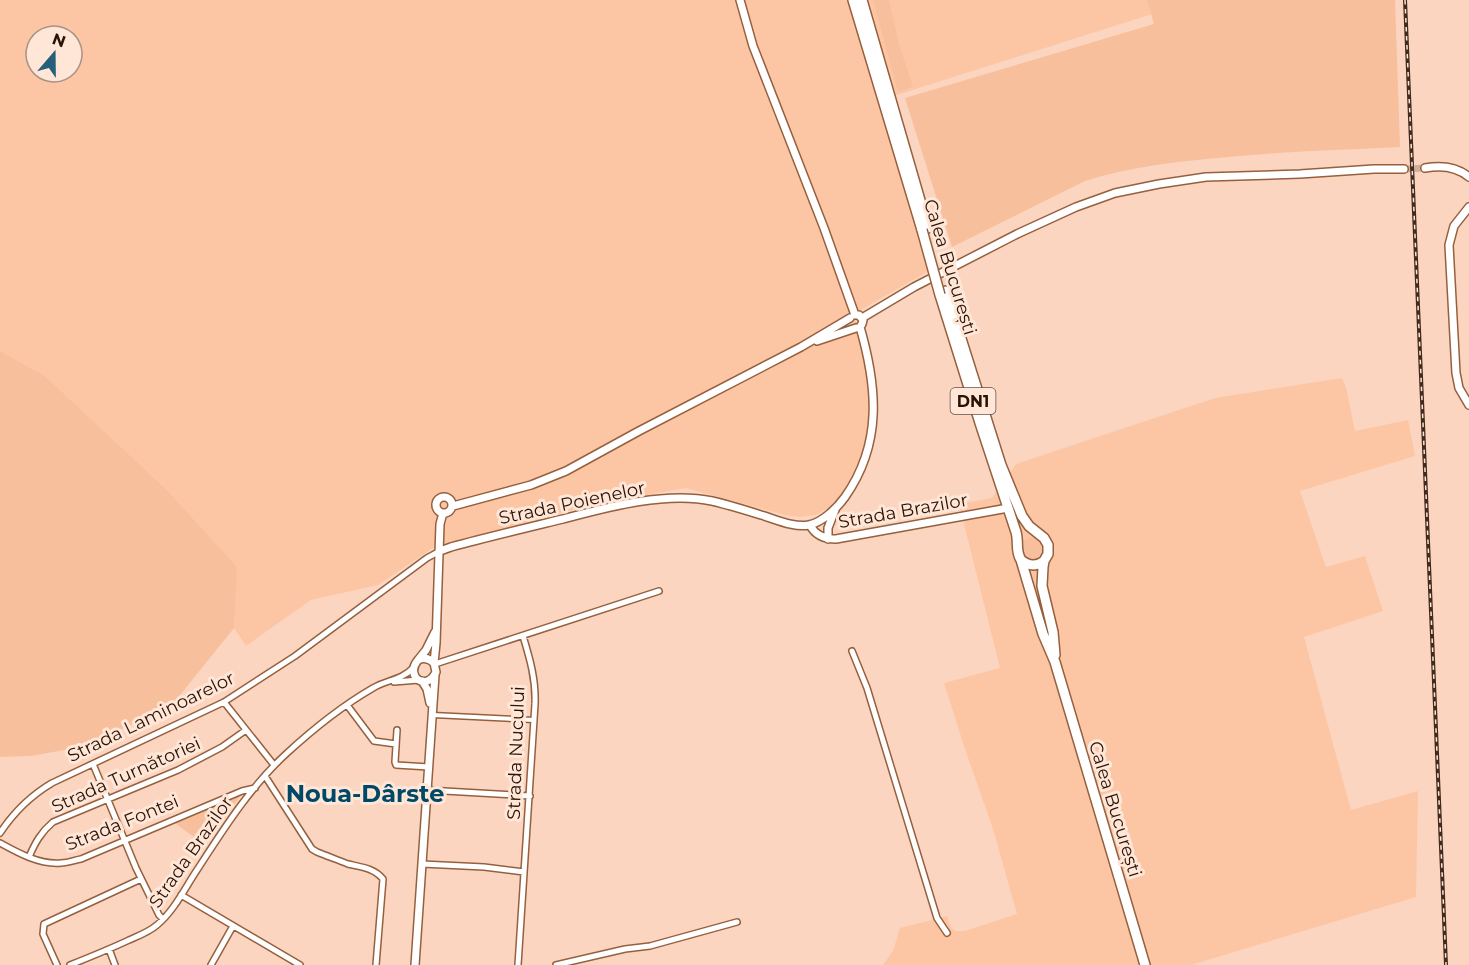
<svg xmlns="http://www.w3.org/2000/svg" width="1469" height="965" font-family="Montserrat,sans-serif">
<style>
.built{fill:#fcc6a5;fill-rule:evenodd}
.green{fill:#f8bf9c}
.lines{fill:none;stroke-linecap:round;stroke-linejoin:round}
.tertiary-tunnel{stroke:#d1ae9a;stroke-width:7;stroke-dasharray:7 3.5;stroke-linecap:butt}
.pedestrian-casing{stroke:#96603e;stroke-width:7}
.minor-casing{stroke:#96603e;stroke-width:8}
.tertiary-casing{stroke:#96603e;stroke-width:10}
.primary-casing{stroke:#96603e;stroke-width:12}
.pedestrian{stroke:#fff;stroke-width:4}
.minor{stroke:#fff;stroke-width:5}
.tertiary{stroke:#fff;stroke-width:7}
.primary{stroke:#fff;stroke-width:9}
.rail-casing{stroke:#422b1c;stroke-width:4}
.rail{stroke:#ffe6d7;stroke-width:1.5;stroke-dasharray:4.5;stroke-linecap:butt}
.primary-bridge-casing{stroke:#96603e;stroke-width:12;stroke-linecap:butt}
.primary-bridge{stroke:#fff;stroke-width:9}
.labels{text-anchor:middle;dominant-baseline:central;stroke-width:6;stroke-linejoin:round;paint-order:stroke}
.shield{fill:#ffe6d7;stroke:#685244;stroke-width:1.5}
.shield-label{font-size:16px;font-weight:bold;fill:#281305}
.street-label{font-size:18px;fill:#281305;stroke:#ffe6d7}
.district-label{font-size:24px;font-weight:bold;fill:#004966;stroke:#ffe6d7}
</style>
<rect width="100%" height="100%" fill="#fbd5bf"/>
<path class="built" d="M 0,0 L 1148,0 L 1152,14 L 881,100 L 934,268 L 859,311 L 863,326 L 872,409 L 868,434 L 863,452 L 851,478 L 834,505 L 816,515 L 799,517 L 785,515 L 686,488 L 586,506 L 433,548 L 378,585 L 311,600 L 246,646 L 234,628 L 236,567 L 166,489 L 45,376 L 0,351 ZM 36,36 L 72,36 L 72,72 L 36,72 Z
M 1342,378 L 1346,387 L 1355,431 L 1408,420 L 1415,456 L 1300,491 L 1326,567 L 1365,556 L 1383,611 L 1304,637 L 1351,810 L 1418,791 L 1416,897 L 1191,965 L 883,965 L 893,951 L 900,928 L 947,916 L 951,927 L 955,931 L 965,931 L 1017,914 L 993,829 L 965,749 L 944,683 L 1000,668 L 959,504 L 992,498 L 1016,464 L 1215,398 Z"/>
<path class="green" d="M 873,0 L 889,0 L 899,44 L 913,87 L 898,92 Z
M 1147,0 L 1395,0 L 1400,147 C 1336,150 1271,152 1207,159 C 1166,163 1125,168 1085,181 L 952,247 L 905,98 L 1154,24 Z
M 0,351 L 45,376 L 166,489 L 237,567 L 234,628 L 172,705 L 86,746 L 31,756 L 0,757 Z
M1021 549a12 12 0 1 1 24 0a12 12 0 1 1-24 0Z
M 241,795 L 210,839 L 199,841 L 175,823 Z"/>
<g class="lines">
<path class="tertiary-tunnel" d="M 1404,169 L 1425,168"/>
<defs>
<path id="pedestrian" d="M 433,715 L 534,720"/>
<path id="minor" d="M 852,651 L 867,688 L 937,918 L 947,933
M 435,664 L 659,591
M 394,682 L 419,680
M 224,702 L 274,765
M 347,705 L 374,741 L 396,744
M 397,730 L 395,762 L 396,765 L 429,767
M 93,764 L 136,868 L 159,915 L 163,919
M 265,776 L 312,849 L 317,852 C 327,856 338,860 348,864 C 361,867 374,868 383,879 L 376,965
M 427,790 L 530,796
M 0,833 C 14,812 30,796 52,783 L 224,702 L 295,656 L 427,558 L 440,551
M 0,843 C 18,853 40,865 61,863 C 68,863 75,860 81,859 L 242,791 L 255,788
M 29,857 C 35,843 41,832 53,822 L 178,770 L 222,747 L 246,730
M 422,864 L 484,867 L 524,872
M 181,895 L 300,965
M 109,949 L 115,965
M 57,965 L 43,934 L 44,924 L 141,879
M 70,965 C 90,957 110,949 129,940 C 138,936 149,932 157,925 C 174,911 185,888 197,870 C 223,830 250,787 286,754 C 312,730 342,706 373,688 C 386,680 402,680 413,668
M 211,965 L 233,926
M 518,965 L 535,704 C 536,680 530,659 523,636
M 556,965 L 625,949 L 650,946 L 737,922"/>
<path id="tertiary" d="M 1425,168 C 1441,165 1456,166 1469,177
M 1469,207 L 1454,226 L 1449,245 L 1456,373 L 1459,388 L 1469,405
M 862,318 L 914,287 L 1017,234 L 1076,207 L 1115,193 L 1159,184 L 1206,177 L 1300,174 L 1374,169 L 1404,169
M 817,341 L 856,328
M436 505a8 8 0 1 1 16 0a8 8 0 1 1-16 0Z
M 453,506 L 531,485 L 566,471 L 639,431 L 801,347 L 850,318
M 810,525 C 815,535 824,539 836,539 L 1008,508
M 828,539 L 828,528 L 835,510
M 440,551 L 451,547 C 488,537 526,528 563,519 C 608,507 666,491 712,501 C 729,505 745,510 761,515 C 775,519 794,528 809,525 C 823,522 837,508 845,497 C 883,443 877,386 860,327 L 862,324 L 863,320 L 859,315 L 855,315 L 824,228 L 753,46 L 740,0
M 418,660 L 426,650 L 435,632
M 434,663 C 429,658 424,657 418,660 C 404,677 427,692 436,672 L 434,663 L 436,643 L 440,524 L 443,513
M 422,681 L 427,689 L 430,703
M 415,965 L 435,675"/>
<path id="primary" d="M 853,0 L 922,230
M 862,0 L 928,228
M 946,291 L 1001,465 L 1022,516 L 1029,526 L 1044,538 L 1048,545 L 1048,554 L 1044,561 L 1043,567 L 1042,586 L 1053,632 L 1055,655
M 940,295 L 980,423 L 1016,532 C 1019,542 1015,551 1021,560 L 1043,634 L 1055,662 L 1145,965
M 1021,560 C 1029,566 1036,567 1044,561"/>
</defs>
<use href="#pedestrian" class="pedestrian-casing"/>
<use href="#minor" class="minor-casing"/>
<use href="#tertiary" class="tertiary-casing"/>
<use href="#primary" class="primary-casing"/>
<use href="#pedestrian" class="pedestrian"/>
<use href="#minor" class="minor"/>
<use href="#tertiary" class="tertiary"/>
<use href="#primary" class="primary"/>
<defs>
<path id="rail" d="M 1405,0 L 1446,965"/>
</defs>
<use href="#rail" class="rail-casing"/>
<use href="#rail" class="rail"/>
<defs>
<path id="primary-bridge" d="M 922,230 L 940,295"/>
</defs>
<use href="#primary-bridge" class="primary-bridge-casing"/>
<use href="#primary-bridge" class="primary-bridge"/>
</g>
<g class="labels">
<rect class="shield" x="950.5" y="388" width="45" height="26" rx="4.5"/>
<g class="shield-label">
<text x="973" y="401">DN1</text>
</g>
<g class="street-label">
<text transform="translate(950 267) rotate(73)">Calea București</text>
<text transform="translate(572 503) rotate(-12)">Strada Poienelor</text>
<text transform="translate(903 511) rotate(-10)">Strada Brazilor</text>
<text transform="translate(151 717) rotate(-26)">Strada Laminoarelor</text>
<text transform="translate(516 753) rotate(-88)">Strada Nucului</text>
<text transform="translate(126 775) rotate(-24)">Strada Turnătoriei</text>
<text transform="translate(1115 809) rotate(73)">Calea București</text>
<text transform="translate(122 823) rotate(-22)">Strada Fontei</text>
<text transform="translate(191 852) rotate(-55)">Strada Brazilor</text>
</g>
<g class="district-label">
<text x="365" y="793">Noua-Dârste</text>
</g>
</g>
<g transform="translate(54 54) rotate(20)"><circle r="28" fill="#ffe6d7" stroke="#a99283" stroke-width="1.5"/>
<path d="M0-4.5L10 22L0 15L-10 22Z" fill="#275e79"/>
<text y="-9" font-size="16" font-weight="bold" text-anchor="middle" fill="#281305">N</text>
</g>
</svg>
